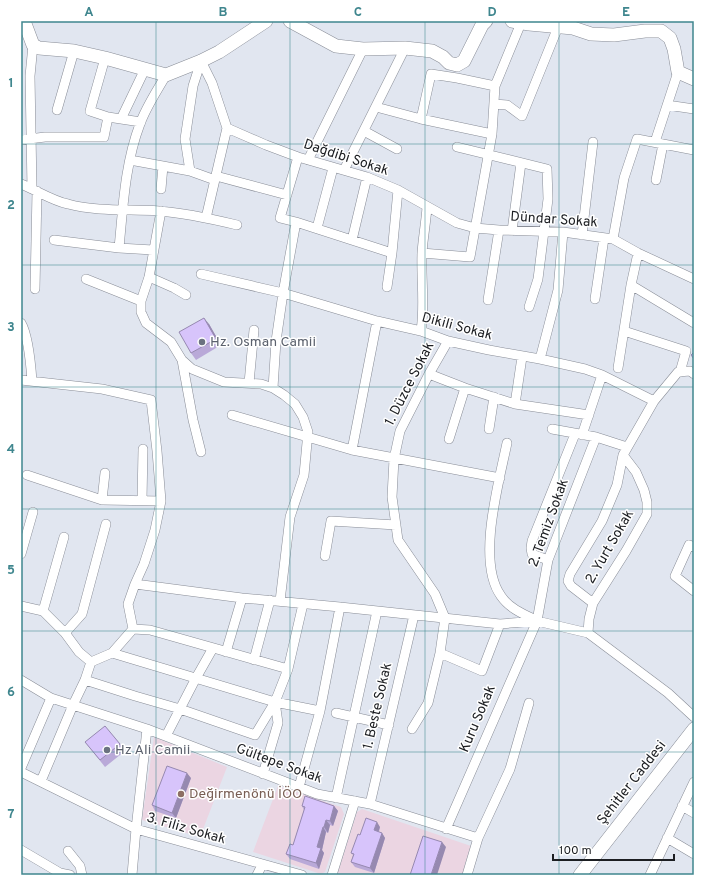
<svg xmlns="http://www.w3.org/2000/svg" width="715" height="896" font-family="Overpass,sans-serif">
<style>
.education{fill:#ebd5e2}
.lines{fill:none;stroke-linecap:round;stroke-linejoin:round}
.street-casing{stroke:#898d97;stroke-width:10}
.secondary-casing{stroke:#898d97;stroke-width:14}
.street{stroke:#fff;stroke-width:9}
.secondary{stroke:#fff;stroke-width:13}
.wall{fill:#b9a9d8}
.shaded-wall{fill:#9689b0}
.building{fill:#d7c4fb;stroke:#9689b0}
.grid{fill:none;stroke:#3f868e;stroke-width:1;stroke-opacity:0.55}
.worship-dot{fill:#6b7280;stroke:#fff;stroke-width:1.5}
.education-dot{fill:#8d6e63;stroke:#fff;stroke-width:1.5}
.labels{text-anchor:middle;dominant-baseline:central;stroke-width:3;stroke-linejoin:round;paint-order:stroke}
.street-label{font-size:14px;fill:#1c1e22;stroke:#fff}
.worship-label{font-size:14px;fill:#5b616d;stroke:#fff;text-anchor:start}
.education-label{font-size:14px;fill:#785e54;stroke:#fff;text-anchor:start}
.neatline{fill:none;stroke:#3f868e;stroke-width:1.5}
.grid-label{font-size:13px;text-anchor:middle;font-weight:bold;fill:#3f868e}
</style>
<rect width="100%" height="100%" fill="#e1e6f0"/>
<path class="education" d="M 154,737 L 227,767 L 200,837 L 142,820 Z
M 278,786 L 341,807 L 344,814 L 325,872 L 321,874 L 253,852 Z
M 362,809 L 471,846 L 465,864 L 463,875 L 337,875 L 357,812 Z"/>
<g class="lines">
<defs>
<path id="street" d="M 105,58 L 90,111 L 108,117
M 201,61 L 212,83 L 227,128 L 206,218
M 494,104 L 507,105 L 522,116 L 558,27
M 667,105 L 694,109
M 376,107 L 421,119 L 492,134
M 57,110 L 74,51
M 121,119 L 141,122
M 421,119 L 431,74 L 457,78 L 495,86
M 227,128 L 266,145 L 298,157 L 367,177 L 398,190 L 457,223 L 475,228 L 499,230 L 563,232 L 613,239 L 638,253 L 694,279
M 364,131 L 397,149
M 21,140 L 45,137 L 104,137 L 108,117 L 121,119 L 145,69
M 655,142 L 678,72
M 457,147 L 547,169 L 548,199 L 538,279 L 529,307
M 130,160 L 190,171 L 215,180
M 308,160 L 363,49
M 344,170 L 405,48
M 190,171 L 185,139 L 193,86 L 201,61
M 216,176 L 287,195
M 656,180 L 663,144
M 21,184 C 36,190 53,201 68,204 C 98,212 129,209 159,211 C 186,213 212,219 237,225
M 32,189 L 30,76 L 33,45
M 161,189 L 163,166
M 161,211 L 149,277 L 141,301 L 141,312 L 146,323 L 171,342 L 182,360 L 192,369 L 224,382 L 261,384 L 273,388 L 284,395 L 295,404 L 303,417 L 308,432 L 304,475 L 290,517 L 280,601
M 296,222 L 392,253
M 317,228 L 333,168
M 512,231 L 521,163
M 582,235 L 593,142
M 613,239 L 624,178 L 637,139 L 694,150
M 54,240 L 119,248 L 153,250
M 352,240 L 367,177
M 119,248 C 123,207 125,163 140,124 C 146,107 157,91 166,75
M 422,253 L 470,257 L 492,134 L 495,86 L 521,23
M 201,274 L 283,293 L 377,321 L 421,331 L 448,341 L 489,350 L 540,359 L 585,369 L 602,375 L 654,401 L 678,372 L 690,371 L 694,374
M 149,277 L 174,288 L 186,295
M 86,279 L 141,301
M 631,285 L 694,323
M 387,287 L 392,253 L 398,190
M 35,289 L 37,191
M 595,299 L 604,238
M 488,300 L 499,230
M 21,323 C 28,335 31,367 32,381
M 421,331 C 425,305 421,280 422,253 C 423,238 426,222 427,207
M 624,331 L 686,351 L 680,372
M 448,341 L 429,374 L 400,431 L 394,459 L 392,497 L 398,540 L 435,594 L 445,618 L 440,653 L 482,671 L 500,624
M 540,359 L 558,290 L 563,232
M 182,360 L 193,420 L 201,452
M 618,368 L 631,285 L 638,253
M 429,374 L 465,388 L 515,404 L 589,415
M 21,380 L 102,389 L 151,400 L 157,451 L 161,501 L 155,530 L 144,564 L 135,584 L 128,604 L 133,629
M 249,383 L 254,330
M 273,388 L 276,341 L 283,293 L 296,222 L 280,218 L 298,157
M 515,404 L 522,357
M 232,415 L 352,450 L 500,478
M 489,429 L 494,397
M 552,429 L 596,437 L 627,447
M 582,435 L 602,375
M 449,439 L 465,388
M 507,443 C 499,482 476,562 501,596 C 509,608 523,614 536,620
M 352,450 L 377,321
M 27,475 L 102,500 L 161,501
M 102,500 L 105,473
M 142,500 L 143,449
M 694,547 L 689,545 L 675,576 L 694,591
M 21,554 L 33,512
M 325,556 L 331,521 L 396,525
M 548,560 L 532,554 L 531,548 L 532,541 L 575,434
M 135,584 L 242,598 L 340,607 L 500,624 L 537,621 L 588,633 L 668,693 L 694,717
M 593,603 L 571,586 L 568,581 L 570,574 L 602,521 L 617,485 L 623,455 L 654,401
M 21,606 L 43,611 L 65,633 L 79,652 L 91,662 L 112,653 L 133,629
M 43,611 L 64,537
M 133,629 L 150,630 L 288,669
M 65,633 L 82,614 L 106,524
M 588,633 L 589,619 L 593,603 L 626,551 L 647,514 L 647,502 L 644,490 L 636,472 L 623,455
M 226,652 L 242,598
M 112,653 L 275,702 L 320,711
M 254,660 L 270,600
M 21,680 L 51,698 L 147,729 L 317,794 L 370,804 L 478,838
M 85,680 L 135,696 L 180,709 L 255,735 L 275,702 L 288,669 L 303,604
M 336,713 L 389,725
M 147,729 L 136,829 L 302,875
M 412,729 L 428,703 L 440,653
M 166,736 L 196,678 L 213,648
M 21,768 L 51,698
M 21,772 L 136,829 L 132,875
M 263,774 L 278,723 L 275,702
M 41,781 L 73,705 L 85,680 L 91,662
M 299,787 L 320,711 L 340,607
M 336,798 L 377,611
M 370,804 L 414,615
M 682,806 L 694,813
M 446,829 L 537,621 L 548,560 L 596,437
M 667,838 L 694,854
M 21,850 L 60,873 L 70,875
M 68,851 L 80,866 L 82,875
M 257,875 L 262,865
M 332,875 L 355,801
M 467,875 L 478,838 L 510,769 L 529,703
M 650,875 L 694,782"/>
<path id="secondary" d="M 24,21 L 33,45 L 39,48 L 74,51 L 105,58 L 166,75 L 201,61 L 219,52 L 266,21
M 290,21 L 336,46 L 363,49 L 405,48 L 432,51 L 443,57 L 449,63 L 457,65 L 464,61 L 482,25 L 486,21
M 512,21 L 529,24 L 573,28 L 591,34 L 614,35 L 645,31 L 661,31 L 670,38 L 674,49 L 678,72 L 694,79
M 580,875 L 694,729"/>
</defs>
<use href="#street" class="street-casing"/>
<use href="#secondary" class="secondary-casing"/>
<use href="#street" class="street"/>
<use href="#secondary" class="secondary"/>
</g>
<path class="wall" d="M 209,324 L 221,345 L 196,360 L 191,353 Z
M 85,742 L 120,744 L 125,751 L 105,767 Z
M 191,778 L 176,818 L 155,811 L 152,805 Z
M 302,806 L 334,806 L 338,811 L 333,826 L 330,825 L 328,833 L 326,832 L 322,850 L 324,853 L 319,869 L 290,859 L 286,854 L 293,845 L 304,810 Z
M 380,827 L 379,832 L 382,833 L 385,838 L 374,873 L 355,867 L 351,862 L 353,855 L 351,853 L 360,835 Z"/>
<path class="shaded-wall" d="M 204,318 L 209,324 L 221,345 L 216,339 Z
M 187,773 L 191,778 L 176,818 L 172,813 Z
M 334,806 L 338,811 L 333,826 L 330,821 Z
M 326,820 L 330,825 L 328,833 L 324,827 Z
M 377,822 L 380,827 L 377,836 L 374,830 Z
M 323,827 L 326,832 L 322,850 L 324,853 L 319,869 L 316,863 L 317,847 Z
M 382,833 L 385,838 L 374,873 L 370,868 Z
M 442,842 L 446,847 L 437,875 L 431,875 Z"/>
<path class="building" d="M 204,318 L 216,339 L 191,353 L 179,332 Z
M 694,352 L 694,359 L 691,355 Z
M 105,726 L 120,744 L 100,760 L 85,742 Z
M 167,766 L 187,773 L 172,813 L 152,805 Z
M 305,796 L 334,806 L 330,821 L 326,820 L 324,827 L 323,827 L 317,847 L 321,848 L 316,863 L 286,854 L 290,844 L 293,845 L 305,807 L 302,806 Z
M 366,818 L 377,822 L 374,830 L 382,833 L 370,868 L 351,862 L 354,854 L 351,853 L 358,834 L 360,835 Z
M 423,836 L 442,842 L 431,875 L 410,875 Z"/>
<path class="grid" d="M 156,21 L 156,875M 290,21 L 290,875M 425,21 L 425,875M 559,21 L 559,875M 21,144 L 694,144M 21,265 L 694,265M 21,387 L 694,387M 21,509 L 694,509M 21,631 L 694,631M 21,752 L 694,752"/>
<g class="worship-dot">
<circle cx="202" cy="342" r="4"/>
<circle cx="107" cy="750" r="4"/>
</g>
<circle class="education-dot" cx="181" cy="794" r="4"/>
<g class="labels">
<g class="street-label">
<text transform="translate(346 158) rotate(18)">Dağdibi Sokak</text>
<text transform="translate(554 220) rotate(4)">Dündar Sokak</text>
<text transform="translate(457 327) rotate(15)">Dikili Sokak</text>
<text transform="translate(410 384) rotate(-63)">1. Düzce Sokak</text>
<text transform="translate(549 523) rotate(-70)">2. Temiz Sokak</text>
<text transform="translate(610 547) rotate(-60)">2. Yurt Sokak</text>
<text transform="translate(378 706) rotate(-77)">1. Beste Sokak</text>
<text transform="translate(478 719) rotate(-67)">Kuru Sokak</text>
<text transform="translate(279 764) rotate(20)">Gültepe Sokak</text>
<text transform="translate(632 783) rotate(-52)">Şehitler Caddesi</text>
<text transform="translate(186 829) rotate(16)">3. Filiz Sokak</text>
</g>
<g class="worship-label">
<text x="210" y="342">Hz. Osman Camii</text>
<text x="115" y="750">Hz Ali Camii</text>
</g>
<g class="education-label">
<text x="189" y="794">Değirmenönü İÖO</text>
</g>
</g>
<rect width="715" height="896" fill="none" stroke="#ffffff" stroke-width="44"/>
<path d="M553 854v6h121v-6" fill="none" stroke="#1c1e22" stroke-width="2"/>
<text x="559" y="854" font-size="12" fill="#1c1e22" stroke="#ffffff" stroke-width="3" paint-order="stroke">100 m</text>
<rect x="22" y="22" width="671" height="852" class="neatline"/>
<g class="grid-label">
<text x="89" y="16">A</text>
<text x="223" y="16">B</text>
<text x="358" y="16">C</text>
<text x="492" y="16">D</text>
<text x="626" y="16">E</text>
<text x="11" y="87">1</text>
<text x="11" y="209">2</text>
<text x="11" y="331">3</text>
<text x="11" y="453">4</text>
<text x="11" y="574">5</text>
<text x="11" y="696">6</text>
<text x="11" y="818">7</text>
</g>
</svg>
